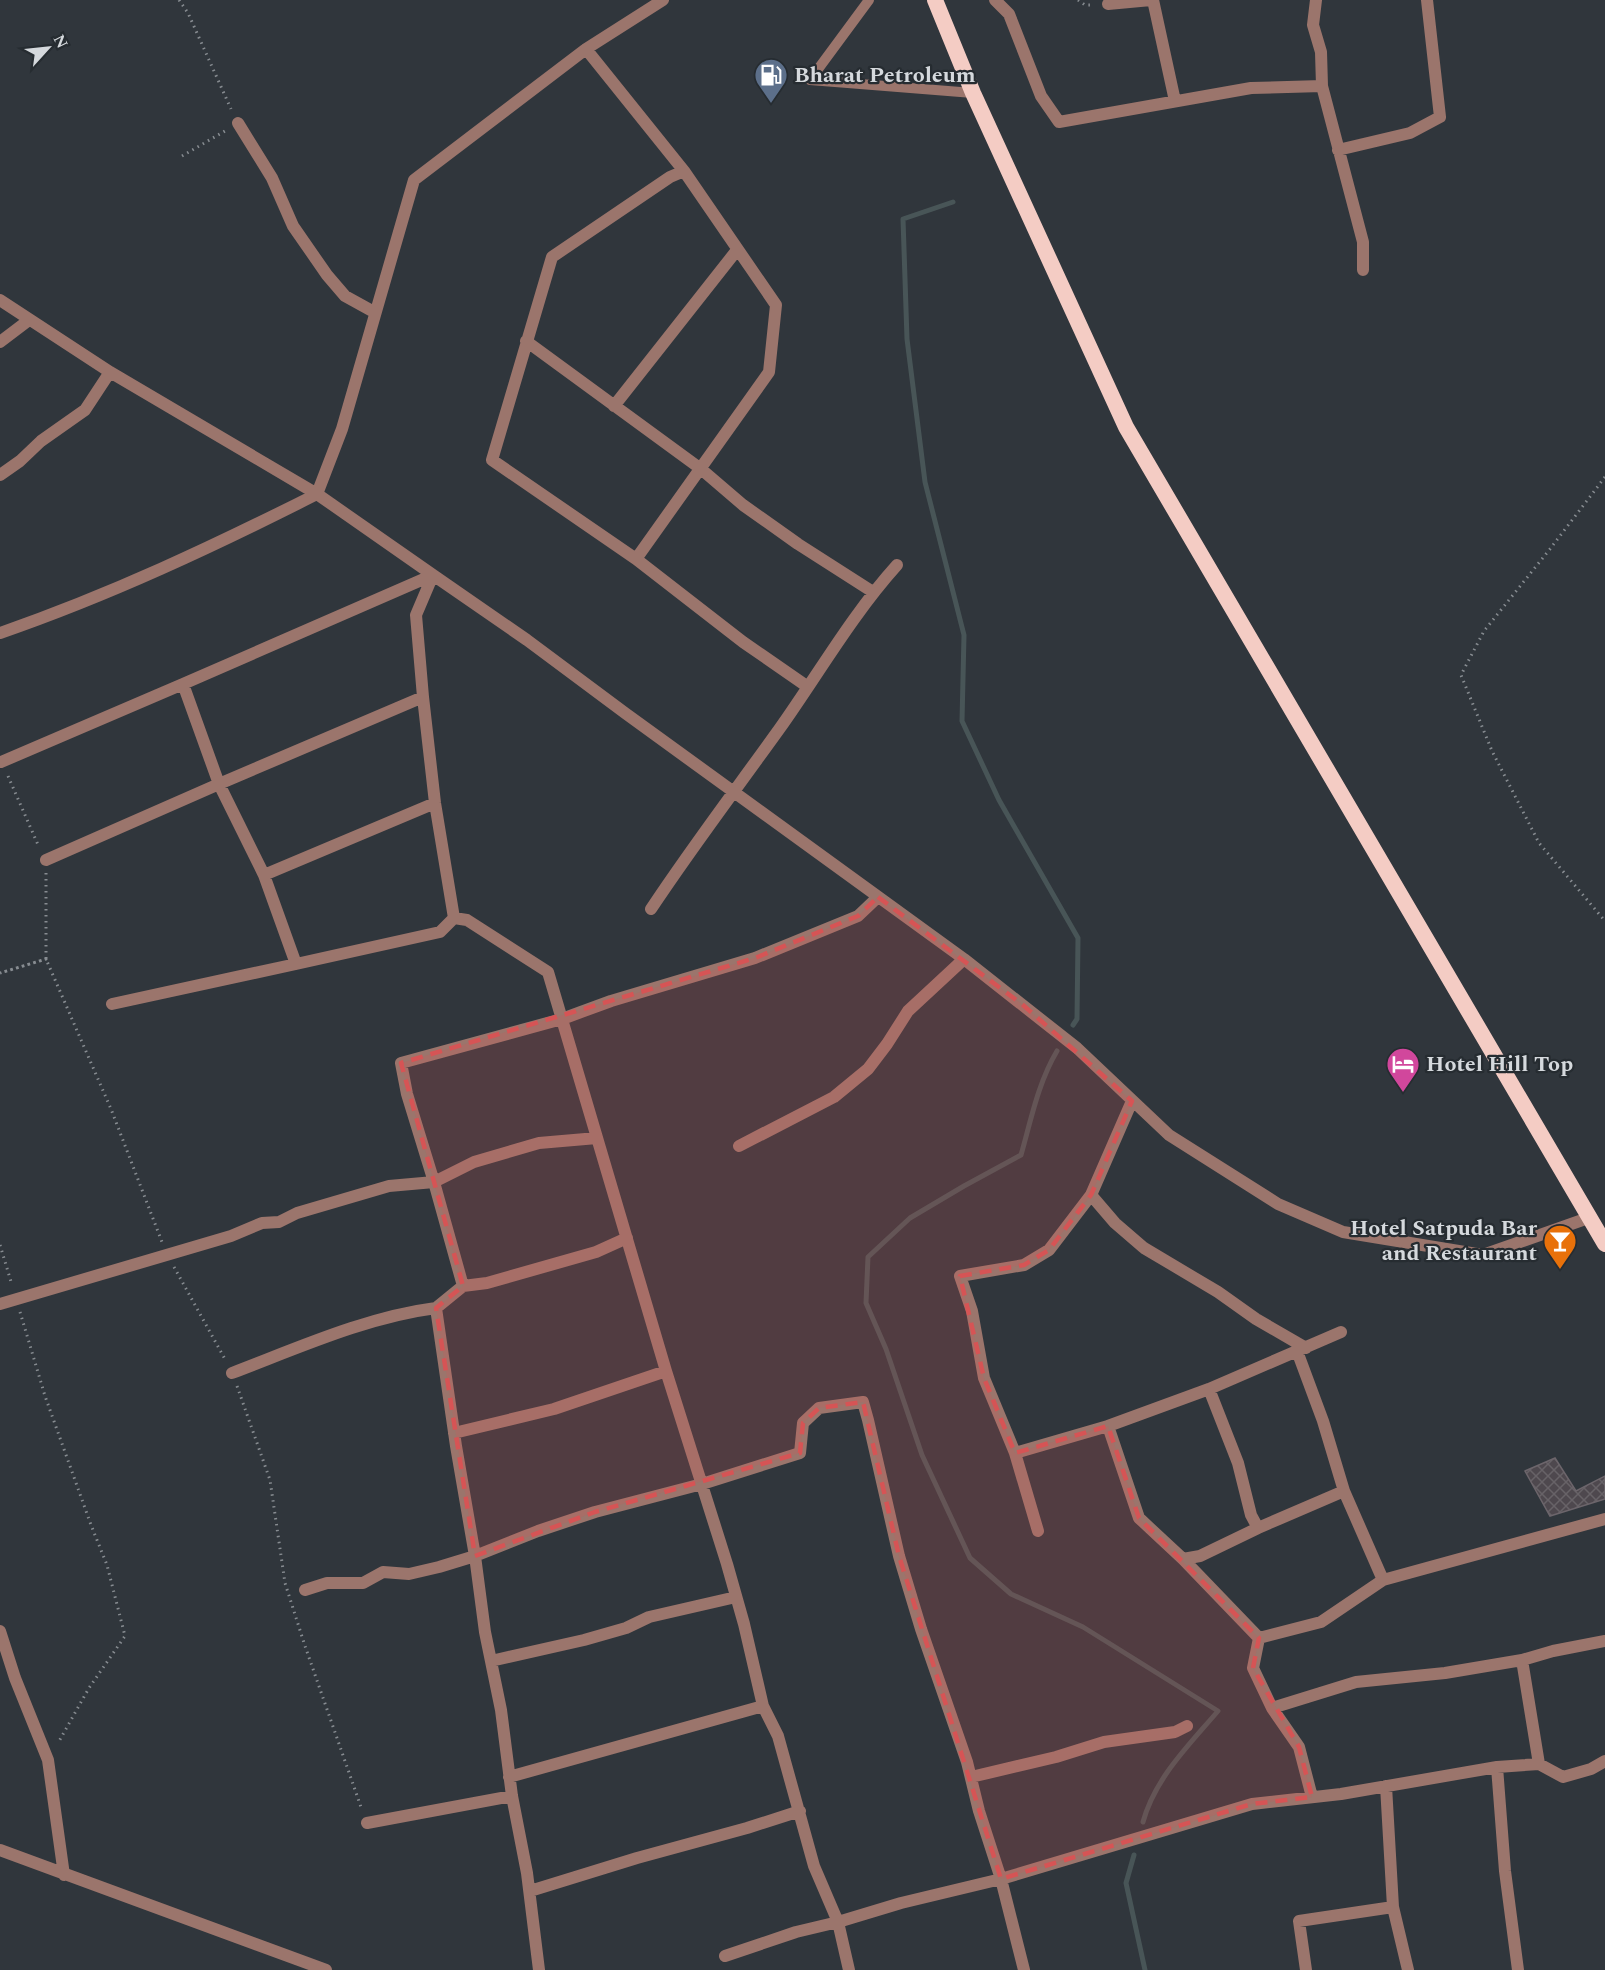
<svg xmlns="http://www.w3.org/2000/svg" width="1605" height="1970" font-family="Spectral,serif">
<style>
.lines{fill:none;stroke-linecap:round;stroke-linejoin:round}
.stream{stroke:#485557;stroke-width:5}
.building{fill:url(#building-cross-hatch);stroke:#6c656b;stroke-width:1.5}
.path{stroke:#878c91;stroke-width:3;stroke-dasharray:1.5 4.5;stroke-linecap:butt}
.service{stroke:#9b756c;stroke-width:10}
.minor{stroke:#9b756c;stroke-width:12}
.trunk{stroke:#f4ccc4;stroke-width:16}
.marked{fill:#d65455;fill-opacity:0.2;stroke:#d65455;stroke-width:4.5;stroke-dasharray:12 8;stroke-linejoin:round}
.labels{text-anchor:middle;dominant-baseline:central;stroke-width:4.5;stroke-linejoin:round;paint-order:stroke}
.poi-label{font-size:22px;font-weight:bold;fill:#d5d9dd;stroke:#262c31;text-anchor:start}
</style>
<defs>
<pattern id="building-cross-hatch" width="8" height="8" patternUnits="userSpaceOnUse" patternTransform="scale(1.5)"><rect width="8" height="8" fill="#4e484e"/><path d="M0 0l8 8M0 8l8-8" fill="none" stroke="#676267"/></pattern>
</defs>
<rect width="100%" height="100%" fill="#30363c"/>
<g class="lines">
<path class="stream" d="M 953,202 L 903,219 L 907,339 L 925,482 L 964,635 L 962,721 L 999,800 L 1078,938 L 1077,1019 L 1073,1025
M 1057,1051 C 1038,1083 1031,1120 1021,1155 L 964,1186 L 910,1218 L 868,1257 L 866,1303 L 886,1349 L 922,1455 L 970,1558 L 1011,1594 L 1083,1627 L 1218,1711 C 1189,1745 1155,1778 1143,1822
M 1134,1855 L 1126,1883 L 1145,1970"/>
</g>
<path class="building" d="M 1555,1458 L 1576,1491 L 1605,1476 L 1605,1499 L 1550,1516 L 1525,1471 Z"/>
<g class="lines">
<path class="path" d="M 179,0 L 188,13 L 231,109
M 1078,0 L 1085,5 L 1093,5
M 182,156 L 225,131
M 1605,477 L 1550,549 L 1484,631 L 1461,675 L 1492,751 L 1539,843 L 1605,921
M 8,776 L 39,847
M 46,873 L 46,959 L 111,1109 L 162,1242
M 0,973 L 46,959 L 0,973
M 0,1245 L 12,1285
M 174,1267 L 226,1361
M 20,1312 L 45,1396 L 91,1525 L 107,1565 L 125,1636 L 89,1688 L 58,1743
M 237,1386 L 270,1480 L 285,1583 L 305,1646 L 362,1810"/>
<path class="service" d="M 869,0 L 810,80 L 973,93"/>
<path class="minor" d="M 995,0 L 1009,14 L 1041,96 L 1059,122 L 1251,88 L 1322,86 L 1363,242 L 1363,270
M 1153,0 L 1175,101
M 1316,0 L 1313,25 L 1321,52 L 1322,86
M 1108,4 L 1151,0
M 586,49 L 684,171
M 238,123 L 272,178 L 293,226 L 327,275 L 345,296 L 374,312
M 1338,150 L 1410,133 L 1440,117 L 1427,0
M 0,300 L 110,372 L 317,494 L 433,575
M 526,341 L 701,469 L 743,505 L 798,544 L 873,592
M 0,342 L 29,320
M 614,406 L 737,250
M 0,475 L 20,461 L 41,441 L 85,410 L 110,372
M 636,559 L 769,372 L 776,305 L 684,171 L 670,177 L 552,257 L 492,460 L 636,559 L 743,642 L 808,687
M 0,633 C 110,595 214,546 317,494 L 342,429 L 414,180 L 586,49 L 663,0
M 423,697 L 219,784 L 264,875 L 296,964 L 440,932 L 454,918
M 1,762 L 183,684
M 46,860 L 219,784 L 183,684 L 433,575
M 264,875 L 435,803
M 651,909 C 692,847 737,788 780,728 C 819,673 852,615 897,565
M 112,1004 L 296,964
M 739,1146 L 834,1097 L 868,1069 L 887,1044 L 908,1011 L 964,959
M 1091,1195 L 1115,1223 L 1144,1248 L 1218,1292 L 1256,1319 L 1306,1348
M 463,1286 L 487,1283 L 596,1252 L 627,1238
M 0,1304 L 231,1236 L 262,1223 L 279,1222 L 297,1213 L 389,1186 L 434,1182 L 407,1094 L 401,1063 L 562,1019 L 611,1001 L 755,958 L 858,916 L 878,897
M 232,1373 C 298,1348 366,1317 436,1308
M 454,1433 L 554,1409 L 666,1371
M 1015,1453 L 984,1378 L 972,1311 L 960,1276 L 1024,1265 L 1049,1250 L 1091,1195 L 1132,1101
M 1344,1491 L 1383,1580
M 1258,1528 L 1344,1491 L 1323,1421 L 1297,1351
M 1038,1531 L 1015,1453 L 1108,1426
M 1183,1559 L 1200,1556 L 1258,1528 L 1251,1515 L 1238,1463 L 1209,1389
M 305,1590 L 327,1583 L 363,1583 L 383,1572 L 409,1574 L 439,1567 L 475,1556 L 538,1531 L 595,1512 L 702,1484 L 800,1453 L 803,1423 L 819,1408 L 863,1402 L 868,1420 L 899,1556 L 921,1629 L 967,1762 L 979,1811 L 1001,1879 L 901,1903 L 838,1922 L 849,1970
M 0,1631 L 15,1678 L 48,1760 L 64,1875
M 1259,1638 L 1183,1559 L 1139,1518 L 1108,1426 L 1209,1389 L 1341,1332
M 1522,1660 L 1445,1673 L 1356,1682 L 1272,1708 L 1253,1668 L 1259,1638 L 1321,1622 L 1383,1580 L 1605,1519
M 491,1661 L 584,1640 L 626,1628 L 649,1617 L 736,1597
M 1272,1708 L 1299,1747 L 1312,1797
M 1539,1764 L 1522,1660 L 1553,1651 L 1605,1641
M 509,1777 L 763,1706
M 971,1777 L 1056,1757 L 1104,1742 L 1175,1732 L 1187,1726
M 1386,1786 L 1393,1907
M 367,1823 L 512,1796
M 0,1850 L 326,1970
M 530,1891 L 637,1858 L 747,1828 L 800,1811
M 725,1956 L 796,1932 L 838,1922 L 814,1866 L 778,1736 L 763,1706 L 744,1624 L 727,1564 L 666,1371 L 548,972 L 467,920 L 454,918 L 435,803 L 423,697 L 416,615 L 433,575 L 527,640 L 625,713 L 964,959 L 1077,1048 L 1169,1135 L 1278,1204 L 1343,1232 L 1483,1255 L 1591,1217
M 539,1970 L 527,1873 L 512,1796 L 501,1710 L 485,1632 L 475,1556 L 456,1446 L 436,1308 L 463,1286 L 434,1182 L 474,1162 L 539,1143 L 597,1138
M 1024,1970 L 1001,1879 L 1252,1804 L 1341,1794 L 1497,1767
M 1306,1970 L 1299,1921 L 1393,1907 L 1408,1970
M 1518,1970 L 1505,1871 L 1497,1767 L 1539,1764 L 1563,1777 L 1591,1769 L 1605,1761"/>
<path class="trunk" d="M 935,0 L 973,93 L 1126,427 L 1605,1244"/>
</g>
<path class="marked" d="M 878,897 L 1023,1005 L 1132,1101 L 1091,1195 L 1049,1250 L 1024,1265 L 960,1276 L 984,1378 L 1015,1453 L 1108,1426 L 1139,1518 L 1259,1638 L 1253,1668 L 1299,1747 L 1312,1797 L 1252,1804 L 1001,1879 L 899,1556 L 863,1402 L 819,1408 L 803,1423 L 800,1453 L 595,1512 L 475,1556 L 436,1308 L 463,1286 L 401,1063 L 755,958 L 858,916 Z"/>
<defs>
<symbol id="fuel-pin" viewBox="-11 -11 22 30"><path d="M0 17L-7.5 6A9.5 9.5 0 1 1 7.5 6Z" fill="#5c6f8a" stroke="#262c31"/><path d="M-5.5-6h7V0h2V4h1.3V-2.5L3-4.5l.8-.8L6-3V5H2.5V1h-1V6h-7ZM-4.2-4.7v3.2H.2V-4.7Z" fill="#fff"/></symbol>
<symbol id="hotel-pin" viewBox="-11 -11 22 30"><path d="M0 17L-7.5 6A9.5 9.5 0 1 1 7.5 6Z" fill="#d1479c" stroke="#262c31"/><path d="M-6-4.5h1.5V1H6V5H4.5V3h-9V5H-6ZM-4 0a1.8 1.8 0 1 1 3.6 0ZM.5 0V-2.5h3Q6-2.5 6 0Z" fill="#fff"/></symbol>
<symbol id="bar-pin" viewBox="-11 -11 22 30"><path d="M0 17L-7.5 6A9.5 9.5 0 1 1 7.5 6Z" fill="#e8710a" stroke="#262c31"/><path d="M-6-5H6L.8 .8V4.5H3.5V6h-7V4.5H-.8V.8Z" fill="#fff"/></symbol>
</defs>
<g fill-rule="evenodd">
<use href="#fuel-pin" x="752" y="56" width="38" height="52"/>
<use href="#hotel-pin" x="1384" y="1045" width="38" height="52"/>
<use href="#bar-pin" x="1541" y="1222" width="38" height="52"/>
</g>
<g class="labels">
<g class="poi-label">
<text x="794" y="75">Bharat Petroleum</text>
<text x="1426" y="1064">Hotel Hill Top</text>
<text x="1537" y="1228" text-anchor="end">Hotel Satpuda Bar<tspan x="1537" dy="25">and Restaurant</tspan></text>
</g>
</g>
<g transform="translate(48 48) rotate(63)" stroke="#262c31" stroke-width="4.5" paint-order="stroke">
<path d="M0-4.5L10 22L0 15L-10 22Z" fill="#d5d9dd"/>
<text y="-9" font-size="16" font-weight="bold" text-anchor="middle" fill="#d5d9dd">N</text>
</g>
</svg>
